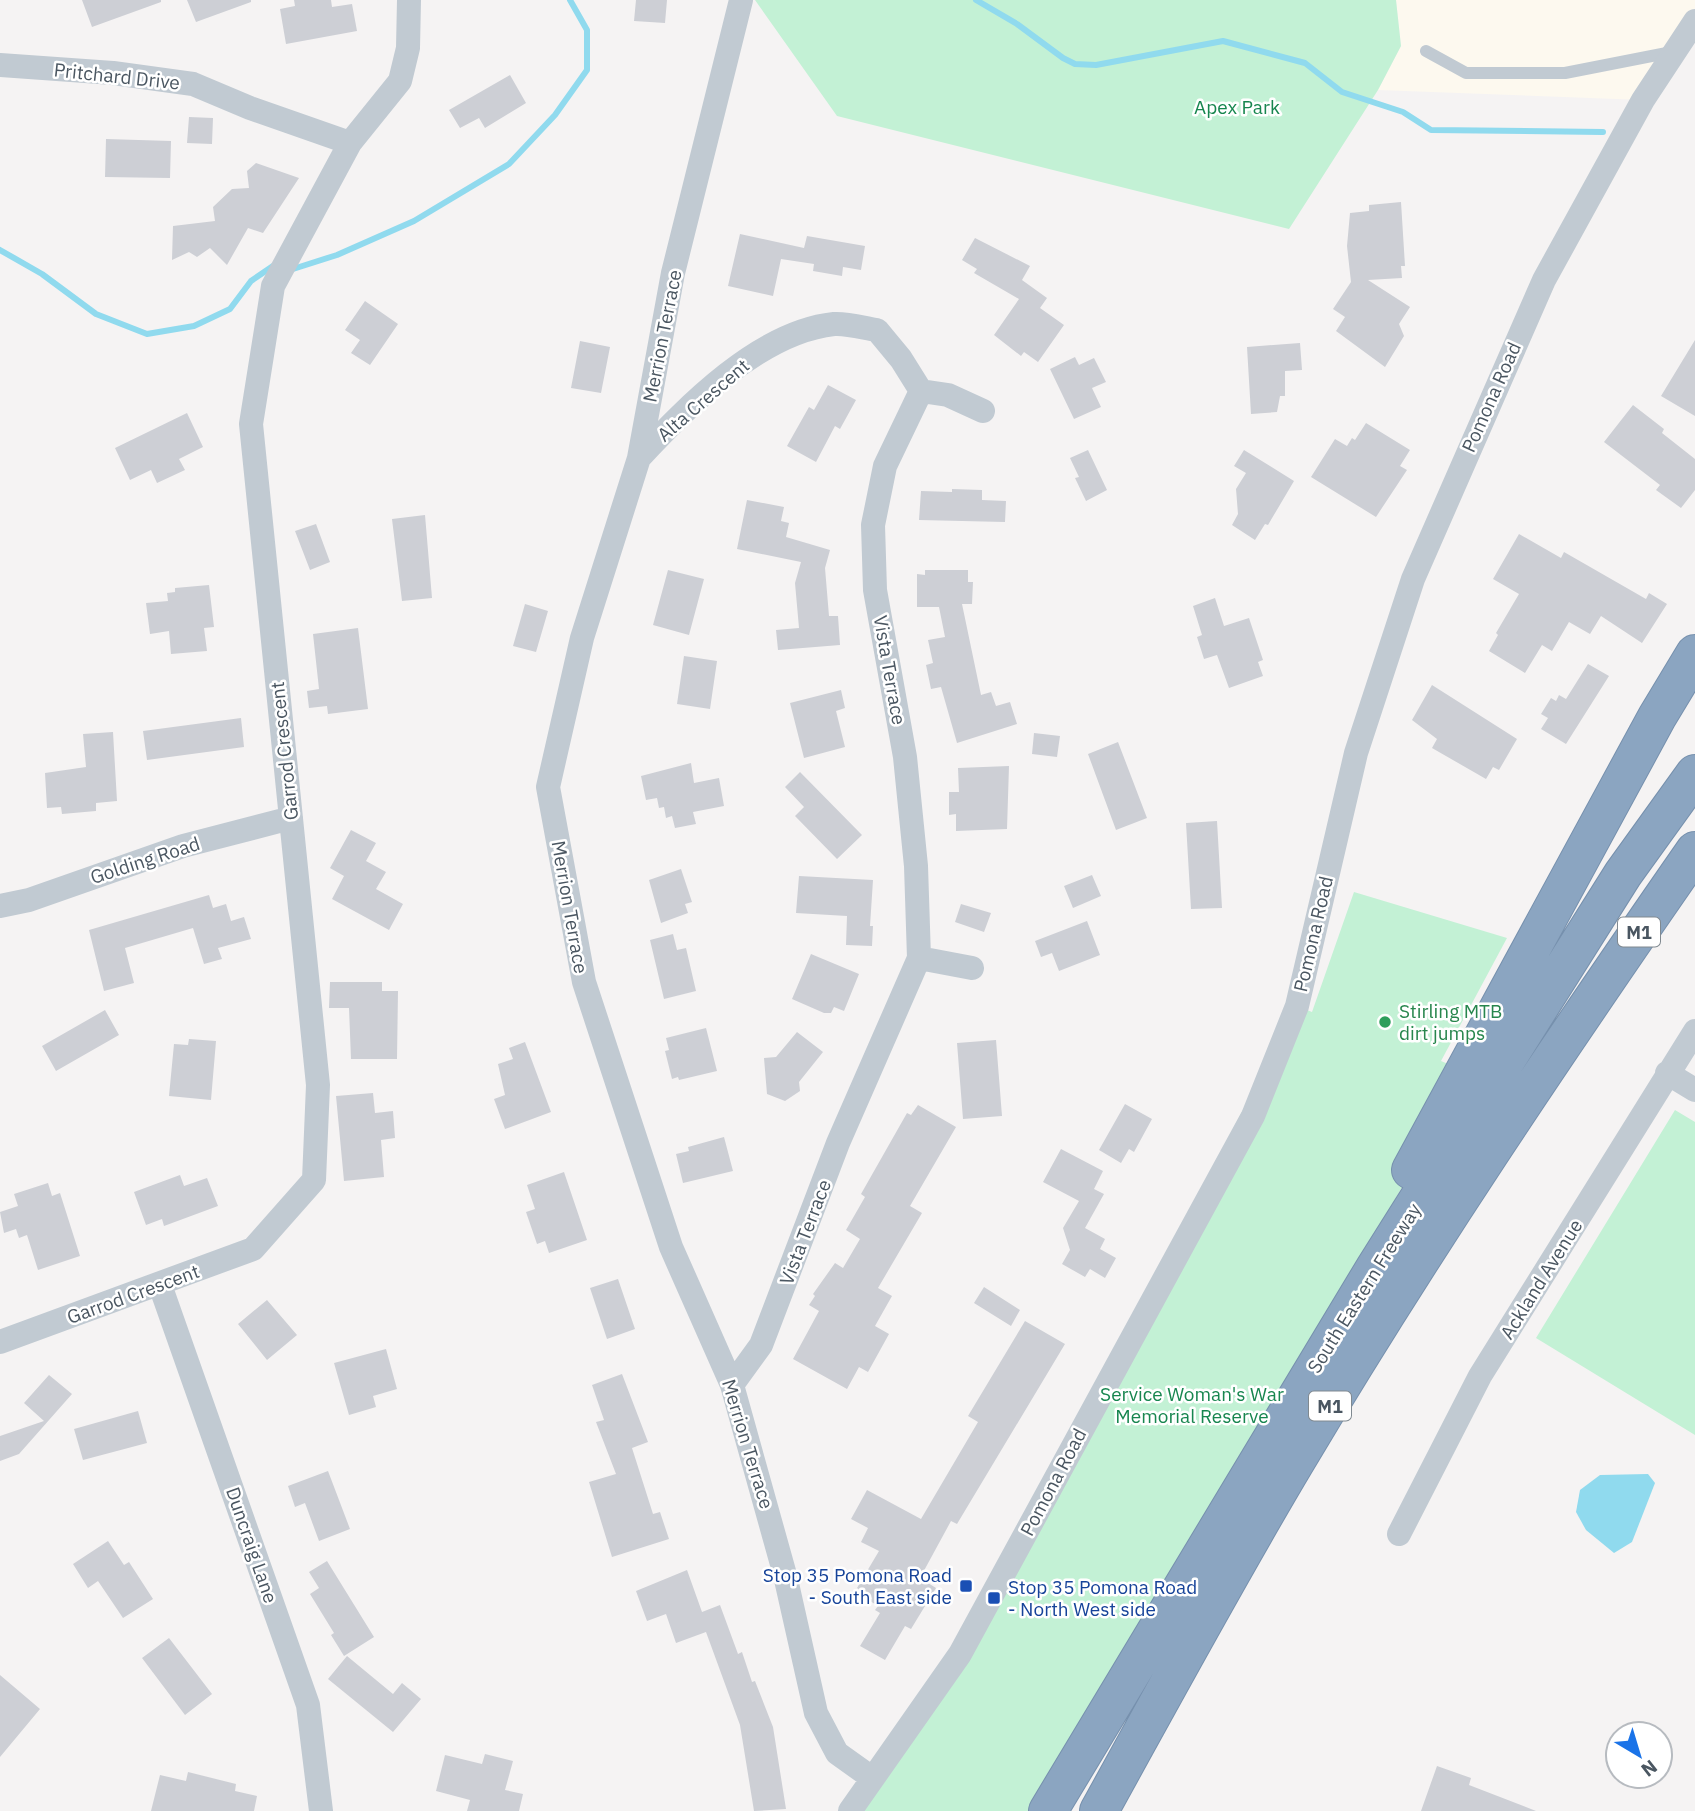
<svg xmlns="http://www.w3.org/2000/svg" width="1695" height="1811" font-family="'IBM Plex Sans',sans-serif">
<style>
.commercial{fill:#fdf9ef}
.green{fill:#c3f1d5}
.water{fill:#90daee}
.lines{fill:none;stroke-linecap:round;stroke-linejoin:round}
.stream{stroke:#90daee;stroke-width:6}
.building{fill:#cdcfd5}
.highway-casing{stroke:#7690ad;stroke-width:40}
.lane{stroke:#c1cad2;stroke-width:12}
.street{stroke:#c1cad2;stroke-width:24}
.highway{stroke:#8ba5c1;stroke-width:38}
.leisure-dot{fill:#2e9e5b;stroke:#fff;stroke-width:2.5}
.transit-dot{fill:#1a4fb4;stroke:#fff;stroke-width:2.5}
.labels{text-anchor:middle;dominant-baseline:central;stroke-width:5;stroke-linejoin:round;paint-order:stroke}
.shield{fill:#fff;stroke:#808990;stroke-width:2}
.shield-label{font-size:18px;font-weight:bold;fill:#4a5661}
.street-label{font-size:19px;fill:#4a5661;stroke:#fff}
.park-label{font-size:19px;fill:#17864f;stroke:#fff}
.leisure-label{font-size:19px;fill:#27864d;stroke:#fff;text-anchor:start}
.transit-label{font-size:19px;fill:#164399;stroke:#fff;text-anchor:end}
</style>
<rect width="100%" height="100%" fill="#f5f3f3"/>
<path class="commercial" d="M 1396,0 L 1695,0 L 1695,21 L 1643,100 L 1378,90 L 1401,46 Z"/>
<path class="green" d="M 755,0 L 1396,0 L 1401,46 L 1378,90 L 1289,229 L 837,116 Z
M 1354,892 L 1507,938 L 1441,1061 L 1465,1071 L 1414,1166 L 1048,1811 L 855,1811 L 960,1654 L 1297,1006 L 1312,1012 Z
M 1675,1110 L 1695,1122 L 1695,1435 L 1536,1338 Z"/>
<path class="water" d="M 1648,1474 L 1655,1483 L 1632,1542 L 1614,1553 L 1586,1530 L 1576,1512 L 1580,1490 L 1600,1475 Z"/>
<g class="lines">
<path class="stream" d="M 976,0 L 1017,24 L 1063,58 L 1075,64 L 1096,65 L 1223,41 L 1305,63 L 1342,92 L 1403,112 L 1431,130 L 1603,132
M 0,250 L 42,274 L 96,314 L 147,334 L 194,326 L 230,309 L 251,281 L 273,266
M 293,269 L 337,255 L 414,221 L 509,164 L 555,115 L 587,70 L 587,30 L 570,0"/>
</g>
<path class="building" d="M 82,0 L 161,0 L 161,2 L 92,27 Z
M 187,0 L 251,0 L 251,2 L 196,22 Z
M 294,0 L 331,0 L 332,7 L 352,4 L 357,31 L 286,44 L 280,9 L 295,6 Z
M 636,0 L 667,0 L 665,23 L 634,21 Z
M 510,75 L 526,103 L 485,128 L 479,118 L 460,128 L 449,110 Z
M 189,117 L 213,118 L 212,144 L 187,143 Z
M 106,139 L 171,141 L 170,178 L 105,177 Z
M 256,163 L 299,178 L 263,233 L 248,228 L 227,265 L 210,248 L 197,257 L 189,252 L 172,260 L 173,226 L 215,221 L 213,207 L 232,189 L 249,188 L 247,171 Z
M 1401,202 L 1405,266 L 1401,266 L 1402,278 L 1368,280 L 1410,307 L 1399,324 L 1404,336 L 1385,367 L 1336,331 L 1345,317 L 1333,309 L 1351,282 L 1347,246 L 1350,213 L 1369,211 L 1369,205 Z
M 740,234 L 804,248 L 807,236 L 865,246 L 861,270 L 843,267 L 842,276 L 813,271 L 814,264 L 781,259 L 773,296 L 728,286 Z
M 975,238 L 1030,266 L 1022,280 L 1047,298 L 1040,308 L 1064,325 L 1038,362 L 1024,352 L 1021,356 L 994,335 L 1019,299 L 974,273 L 977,269 L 962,260 Z
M 365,301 L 398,324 L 370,365 L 351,353 L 360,340 L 345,330 Z
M 1695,340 L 1695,416 L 1661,396 Z
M 580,341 L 610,347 L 601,393 L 571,388 Z
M 1300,343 L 1302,370 L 1285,371 L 1285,396 L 1280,396 L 1277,412 L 1251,414 L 1247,347 Z
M 1075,357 L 1079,365 L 1094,358 L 1106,382 L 1092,388 L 1101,407 L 1074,419 L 1050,369 Z
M 828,385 L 856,400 L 840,429 L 835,426 L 816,462 L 787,446 L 809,407 L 814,410 Z
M 1633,405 L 1664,429 L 1662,433 L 1695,459 L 1695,490 L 1681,508 L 1656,490 L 1660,485 L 1604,442 Z
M 187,413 L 203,447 L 179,459 L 185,470 L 157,483 L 151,470 L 130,480 L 115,448 Z
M 1366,423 L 1410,450 L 1400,466 L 1407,470 L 1376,517 L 1311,477 L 1335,439 L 1347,446 L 1352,438 L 1355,440 Z
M 1088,450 L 1107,490 L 1086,501 L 1075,478 L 1079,477 L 1070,458 Z
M 1244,450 L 1294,481 L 1268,525 L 1265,524 L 1255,540 L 1232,525 L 1238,514 L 1236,489 L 1246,473 L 1234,466 Z
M 952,489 L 982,490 L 982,500 L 1006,501 L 1005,522 L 919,520 L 921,491 L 952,492 Z
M 747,500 L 784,507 L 781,521 L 789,523 L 786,537 L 830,550 L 825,568 L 829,616 L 838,616 L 840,645 L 778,650 L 776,630 L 799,628 L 795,583 L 801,562 L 737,549 Z
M 425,515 L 432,598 L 402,601 L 392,519 Z
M 316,524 L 330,562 L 310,570 L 295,531 Z
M 1519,534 L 1561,558 L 1564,552 L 1646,599 L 1649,593 L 1667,604 L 1642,643 L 1601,616 L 1590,634 L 1569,622 L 1552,651 L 1542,645 L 1525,673 L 1489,651 L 1498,635 L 1496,633 L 1519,594 L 1493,579 Z
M 668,570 L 704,579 L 689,635 L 653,625 Z
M 925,570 L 968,570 L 968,582 L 973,582 L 972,604 L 962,604 L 981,695 L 991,692 L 996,706 L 1010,702 L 1017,724 L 957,743 L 941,687 L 931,689 L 926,665 L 933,663 L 928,640 L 945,637 L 939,607 L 917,607 L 917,574 L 925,575 Z
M 209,585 L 214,627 L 204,628 L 207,651 L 171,654 L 169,631 L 150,634 L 146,603 L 168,601 L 167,593 L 175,592 L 175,588 Z
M 1215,598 L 1224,626 L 1249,618 L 1263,660 L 1258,662 L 1263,676 L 1229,688 L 1217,655 L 1204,659 L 1197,637 L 1202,635 L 1193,606 Z
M 525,604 L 548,611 L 536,652 L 513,646 Z
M 358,628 L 368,709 L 328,714 L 327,706 L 309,708 L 307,691 L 319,689 L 313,634 Z
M 684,656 L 717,661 L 710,709 L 677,704 Z
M 1588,664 L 1609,676 L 1566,744 L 1541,729 L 1548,718 L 1541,714 L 1551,698 L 1556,701 L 1559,695 L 1566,699 Z
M 1432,685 L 1517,739 L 1499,770 L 1493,767 L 1486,779 L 1432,748 L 1437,739 L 1412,720 Z
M 841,690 L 845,708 L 836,711 L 845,747 L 804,758 L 790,703 Z
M 241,718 L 244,747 L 147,760 L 143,731 Z
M 113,732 L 117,801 L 96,803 L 96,811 L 62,814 L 61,807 L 47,808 L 45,773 L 86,767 L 83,734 Z
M 1034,733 L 1060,736 L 1057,757 L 1032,754 Z
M 1118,742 L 1147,818 L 1116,830 L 1088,754 Z
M 691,763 L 694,783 L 719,778 L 724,806 L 693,812 L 696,824 L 675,828 L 672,816 L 666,818 L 664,807 L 659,808 L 657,798 L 646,800 L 641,776 Z
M 1009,766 L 1007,829 L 956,831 L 956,814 L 949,815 L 949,792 L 959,792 L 958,768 Z
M 800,772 L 862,835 L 837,859 L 795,816 L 804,807 L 785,787 Z
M 1217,821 L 1222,908 L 1191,909 L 1186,823 Z
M 351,830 L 376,843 L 366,861 L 386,872 L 376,889 L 403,904 L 389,930 L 332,899 L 344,876 L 330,868 Z
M 681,869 L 692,902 L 685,904 L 688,913 L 661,923 L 649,880 Z
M 1092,875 L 1101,896 L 1073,908 L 1064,886 Z
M 799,876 L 873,880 L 870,926 L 873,926 L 872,946 L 846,945 L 847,916 L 796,913 Z
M 209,895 L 213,908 L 226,904 L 231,921 L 244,917 L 251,939 L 218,948 L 222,959 L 204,964 L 193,928 L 125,948 L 134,983 L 104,991 L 89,930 Z
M 961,904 L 991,913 L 984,932 L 955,922 Z
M 1087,921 L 1100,955 L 1059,971 L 1052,953 L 1041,957 L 1035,941 Z
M 673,934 L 677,950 L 686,948 L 696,991 L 664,999 L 650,940 Z
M 811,954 L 859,974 L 844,1011 L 834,1007 L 831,1013 L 824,1013 L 792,999 Z
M 330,982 L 382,982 L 382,991 L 398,991 L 397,1059 L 351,1059 L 349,1008 L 329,1008 Z
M 105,1010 L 119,1035 L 56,1071 L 42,1046 Z
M 706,1028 L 717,1071 L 679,1080 L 678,1077 L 672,1079 L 665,1051 L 669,1050 L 666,1038 Z
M 797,1032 L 823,1052 L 799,1082 L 800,1091 L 785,1101 L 767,1094 L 764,1058 L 776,1057 Z
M 189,1039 L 216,1041 L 211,1100 L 169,1096 L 174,1044 L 188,1045 Z
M 996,1040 L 1002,1116 L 963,1119 L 957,1043 Z
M 525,1042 L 551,1112 L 505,1129 L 494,1099 L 505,1095 L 498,1064 L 513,1059 L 509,1048 Z
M 373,1093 L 375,1113 L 393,1111 L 395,1138 L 381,1140 L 384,1177 L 344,1181 L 336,1096 Z
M 1125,1104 L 1152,1119 L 1134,1152 L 1129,1149 L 1121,1163 L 1099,1150 Z
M 918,1105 L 956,1127 L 910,1206 L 922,1213 L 878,1288 L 892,1296 L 875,1326 L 889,1334 L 868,1372 L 859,1367 L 847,1389 L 793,1359 L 819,1311 L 809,1305 L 815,1296 L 813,1294 L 835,1263 L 843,1268 L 860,1239 L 846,1230 L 865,1197 L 861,1194 L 907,1113 L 911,1115 Z
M 724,1137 L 733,1171 L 683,1183 L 676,1154 L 689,1151 L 688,1147 Z
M 1061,1149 L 1103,1171 L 1094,1189 L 1104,1194 L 1085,1228 L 1105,1239 L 1100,1249 L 1116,1258 L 1105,1278 L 1090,1269 L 1085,1277 L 1062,1264 L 1070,1250 L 1063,1228 L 1079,1201 L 1043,1182 Z
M 564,1172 L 587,1240 L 549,1253 L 545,1241 L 537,1244 L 526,1212 L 535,1209 L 527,1185 Z
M 180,1175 L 184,1186 L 207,1178 L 218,1206 L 164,1226 L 162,1219 L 146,1225 L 134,1192 Z
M 48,1183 L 52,1196 L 60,1193 L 80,1256 L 38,1270 L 27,1235 L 19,1238 L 16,1229 L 4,1233 L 0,1212 L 18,1206 L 14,1194 Z
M 618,1279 L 635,1329 L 607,1339 L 590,1288 Z
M 984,1287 L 1020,1310 L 1011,1326 L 974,1303 Z
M 267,1300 L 297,1335 L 267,1360 L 238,1324 Z
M 1025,1321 L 1065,1344 L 957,1524 L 951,1521 L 920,1578 L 936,1588 L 911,1629 L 905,1626 L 885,1660 L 860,1646 L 880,1613 L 875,1610 L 878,1606 L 870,1601 L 872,1598 L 857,1588 L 879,1551 L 861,1542 L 868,1528 L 851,1519 L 867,1490 L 921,1519 L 978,1422 L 968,1416 Z
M 386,1349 L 397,1389 L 373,1396 L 376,1407 L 349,1415 L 334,1363 Z
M 622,1374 L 648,1442 L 632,1448 L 653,1514 L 660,1512 L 669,1539 L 612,1557 L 589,1482 L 616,1474 L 596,1422 L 604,1420 L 592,1385 Z
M 49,1375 L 72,1394 L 19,1454 L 0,1461 L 0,1436 L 44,1421 L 24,1403 Z
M 138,1411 L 147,1443 L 83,1460 L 74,1429 Z
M 328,1471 L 350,1529 L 319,1541 L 305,1503 L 295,1507 L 288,1486 Z
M 108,1541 L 124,1565 L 129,1562 L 153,1599 L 123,1618 L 98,1581 L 88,1588 L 73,1564 Z
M 327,1561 L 374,1637 L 344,1656 L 331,1635 L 334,1633 L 310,1594 L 319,1588 L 309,1572 Z
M 687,1570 L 702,1612 L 720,1605 L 738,1654 L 742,1652 L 752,1682 L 755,1681 L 773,1727 L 786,1809 L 754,1811 L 740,1725 L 706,1632 L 676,1643 L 666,1614 L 647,1621 L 636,1591 Z
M 169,1638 L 212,1694 L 185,1715 L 142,1658 Z
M 347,1656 L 393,1694 L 402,1683 L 421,1699 L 393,1732 L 328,1679 Z
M 0,1675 L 40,1709 L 0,1757 Z
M 485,1754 L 513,1761 L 505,1790 L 523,1794 L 519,1811 L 467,1811 L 470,1800 L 436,1791 L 445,1755 L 482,1764 Z
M 1437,1766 L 1471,1778 L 1469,1785 L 1536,1811 L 1421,1811 Z
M 188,1772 L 236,1784 L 235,1791 L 257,1796 L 254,1811 L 151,1811 L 160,1775 L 186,1781 Z"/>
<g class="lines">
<defs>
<path id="highway" d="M 1411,1170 L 1657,717 L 1695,654
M 1048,1811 L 1375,1268 L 1623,874 L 1695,774
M 1099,1811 C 1163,1695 1226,1578 1294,1464 C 1419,1254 1556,1051 1695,851"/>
</defs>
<use href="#highway" class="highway-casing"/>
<path class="lane" d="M 1426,51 L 1466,73 L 1565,73 L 1672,52"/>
<path class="street" d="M 741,0 L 673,273 L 639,458 L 582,638 L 548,787 L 584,982 L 671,1247 L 732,1385 L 785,1575 L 816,1713 L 837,1753 L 872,1778
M 0,65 L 113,73 L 193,84 L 250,108 L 350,143
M 639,458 C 688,406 759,332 834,324 C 847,323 864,328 877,330 L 901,359 L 921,391 L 948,395 L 983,411
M 0,906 L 29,900 L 183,846 L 291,818
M 919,958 L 972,968
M 1667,1073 L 1695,1090
M 160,1285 L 308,1705 L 321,1811
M 0,1342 L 253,1249 L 314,1180 L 318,1085 L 251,424 L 273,286 L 350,143 L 400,81 L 408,48 L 409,0
M 732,1385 L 761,1345 L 838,1143 L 919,958 L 916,866 L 905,757 L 875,590 L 873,525 L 885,466 L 921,391
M 1399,1534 L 1480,1376 L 1695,1031
M 850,1811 L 960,1654 L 1253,1116 L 1297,1006 L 1356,753 L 1413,579 L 1544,280 L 1643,100 L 1695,21"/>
<use href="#highway" class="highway"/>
</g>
<circle class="leisure-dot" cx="1385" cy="1022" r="7"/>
<g class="transit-dot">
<rect x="959" y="1579" width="14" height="14" rx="3.5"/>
<rect x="987" y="1591" width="14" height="14" rx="3.5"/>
</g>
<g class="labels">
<g class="shield">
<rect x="1618" y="917.5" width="42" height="29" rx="5"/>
<rect x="1309" y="1391.5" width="42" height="29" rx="5"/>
</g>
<g class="shield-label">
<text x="1639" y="932">M1</text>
<text x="1330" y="1406">M1</text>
</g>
<g class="street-label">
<text transform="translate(117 76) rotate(6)">Pritchard Drive</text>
<text transform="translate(662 336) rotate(-79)">Merrion Terrace</text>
<text transform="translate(1491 397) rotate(-66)">Pomona Road</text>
<text transform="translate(703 400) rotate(-41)">Alta Crescent</text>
<text transform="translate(890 670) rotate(80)">Vista Terrace</text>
<text transform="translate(284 751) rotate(-96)">Garrod Crescent</text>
<text transform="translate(145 860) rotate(-18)">Golding Road</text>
<text transform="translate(570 907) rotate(80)">Merrion Terrace</text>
<text transform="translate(1313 934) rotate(-77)">Pomona Road</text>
<text transform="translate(805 1232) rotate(-69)">Vista Terrace</text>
<text transform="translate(1541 1279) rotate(-58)">Ackland Avenue</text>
<text transform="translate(1364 1288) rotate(-58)">South Eastern Freeway</text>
<text transform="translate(133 1294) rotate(-20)">Garrod Crescent</text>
<text transform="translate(748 1444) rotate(73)">Merrion Terrace</text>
<text transform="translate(1053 1482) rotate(-62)">Pomona Road</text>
<text transform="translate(252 1545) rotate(71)">Duncraig Lane</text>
</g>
<g class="park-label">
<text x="1237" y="107">Apex Park</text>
<text x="1192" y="1394">Service Woman's War<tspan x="1192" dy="22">Memorial Reserve</tspan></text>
</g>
<g class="leisure-label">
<text x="1399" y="1011">Stirling MTB<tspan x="1399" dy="22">dirt jumps</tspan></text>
</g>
<g class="transit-label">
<text x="952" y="1575">Stop 35 Pomona Road<tspan x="952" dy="22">- South East side</tspan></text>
<text x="1008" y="1587" text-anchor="start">Stop 35 Pomona Road<tspan x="1008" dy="22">- North West side</tspan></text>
</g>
</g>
<g transform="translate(1639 1755) rotate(142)"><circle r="33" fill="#ffffff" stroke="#b7bbc0" stroke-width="2"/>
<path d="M0-5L12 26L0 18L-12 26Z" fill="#1a73e8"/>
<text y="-10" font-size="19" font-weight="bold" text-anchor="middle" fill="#4a5661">N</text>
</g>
</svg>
